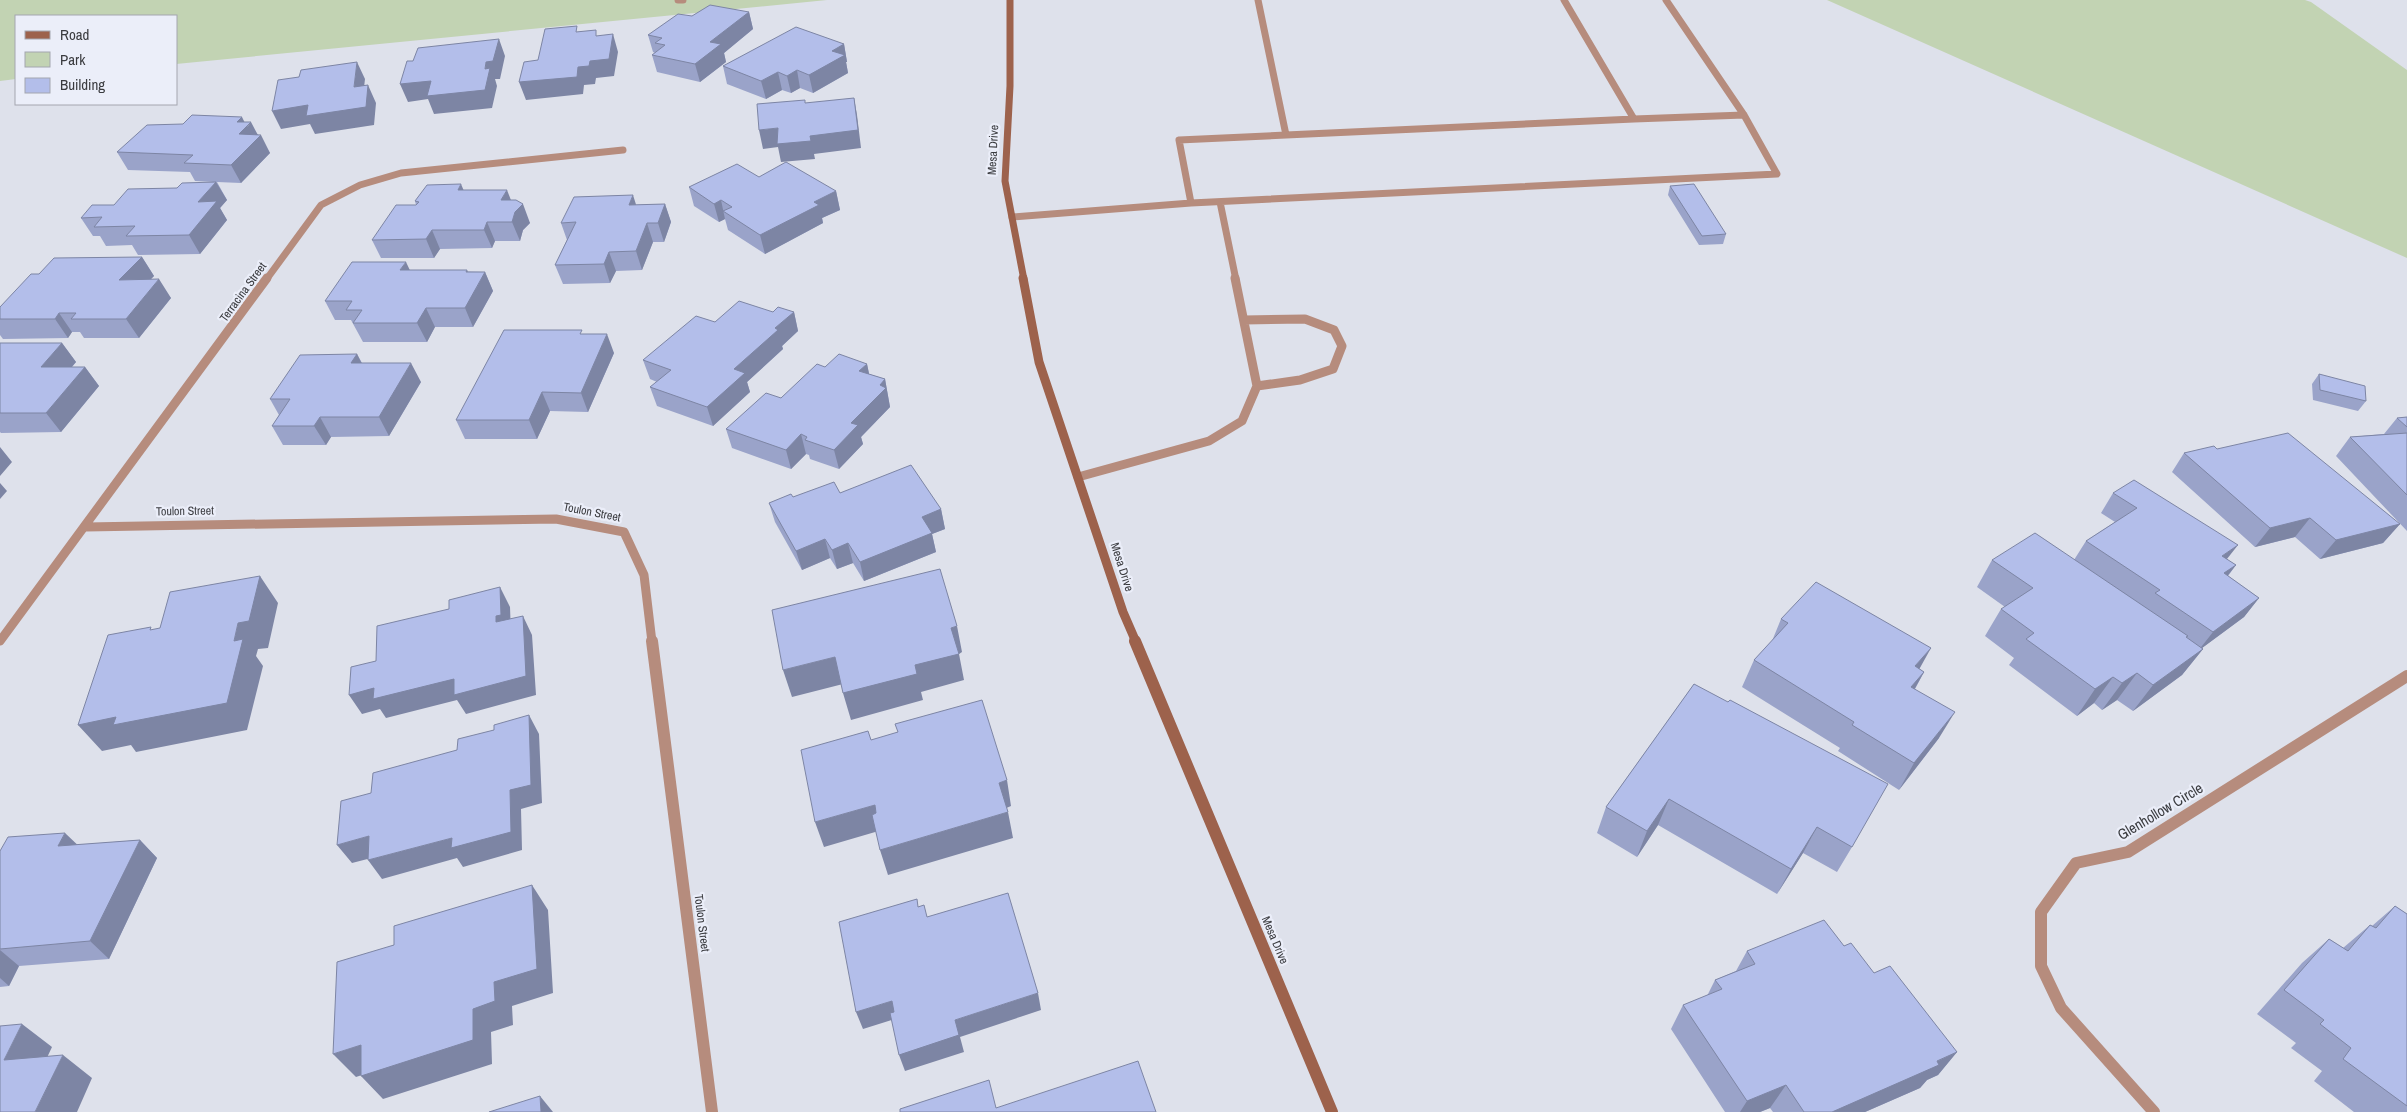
<svg xmlns="http://www.w3.org/2000/svg" width="2407" height="1112" font-family="'Archivo Narrow',sans-serif">
<style>
.green{fill:#c2d3b3}
.lines{fill:none;stroke-linecap:round;stroke-linejoin:round}
.lane-far1{stroke:#b68c7d;stroke-width:7}
.lane{stroke:#b68c7d;stroke-width:9}
.street-far2{stroke:#b68c7d;stroke-width:7}
.street-far1{stroke:#b68c7d;stroke-width:9}
.street{stroke:#b68c7d;stroke-width:12}
.secondary-far2{stroke:#9d624c;stroke-width:7}
.secondary-far1{stroke:#9d624c;stroke-width:9}
.secondary{stroke:#9d624c;stroke-width:12}
.wall{fill:#9aa3c9}
.shaded-wall{fill:#7d85a4}
.building{fill:#b3beea;stroke:#7d85a4}
.labels{text-anchor:middle;dominant-baseline:central;stroke-width:4.5;stroke-linejoin:round;paint-order:stroke}
.street-label{font-size:12px;fill:#3a3b3f;stroke:#ebeef9}
.near-street-label{font-size:15px;fill:#3a3b3f;stroke:#ebeef9}
</style>
<rect width="100%" height="100%" fill="#dee1eb"/>
<path class="green" d="M 0,0 L 827,0 L 176,64 L 176,16 L 16,16 L 16,79 L 0,81 Z
M 1827,0 L 2305,0 L 2311,2 L 2407,70 L 2407,258 Z"/>
<g class="lines">
<path class="lane-far1" d="M 678,0 L 683,0
M 1258,0 L 1286,135 L 1634,119 L 1564,0
M 1634,119 L 1744,115
M 1220,202 L 1236,280
M 1191,203 L 1777,174 L 1744,115 L 1666,0
M 1012,217 L 1191,203 L 1179,140 L 1286,135"/>
<path class="lane" d="M 1244,320 L 1305,319 L 1334,330 L 1342,346 L 1333,369 L 1300,380 L 1257,386
M 1078,477 L 1209,441 L 1242,421 L 1257,386 L 1235,278"/>
<path class="street-far2" d="M 266,280 L 321,205 L 360,185 L 401,173 L 623,150"/>
<path class="street-far1" d="M 86,527 L 556,519 L 624,532 L 644,575 L 652,642
M 0,641 L 267,278"/>
<path class="street" d="M 652,641 L 712,1112
M 2154,1112 L 2061,1008 L 2041,966 L 2041,912 L 2076,863 L 2128,852 L 2407,676"/>
<path class="secondary-far2" d="M 1010,0 L 1010,86 L 1005,181 L 1024,280"/>
<path class="secondary-far1" d="M 1023,278 L 1039,362 L 1123,612 L 1136,642"/>
<path class="secondary" d="M 1135,641 L 1332,1112"/>
</g>
<path class="wall" d="M 749,12 L 753,29 L 724,53 L 726,62 L 700,82 L 657,72 L 652,55 L 655,53 L 653,52 L 648,35 L 692,16 Z
M 844,44 L 847,62 L 846,62 L 848,73 L 813,93 L 800,88 L 791,93 L 782,90 L 766,99 L 727,84 L 723,66 Z
M 244,122 L 258,135 L 270,153 L 241,183 L 217,182 L 227,200 L 220,208 L 227,220 L 200,254 L 138,255 L 132,245 L 106,246 L 100,236 L 93,236 L 81,218 L 114,205 L 177,188 L 213,182 L 195,181 L 190,172 L 128,170 L 117,152 Z
M 759,177 L 836,191 L 840,210 L 822,218 L 823,223 L 765,254 L 728,230 L 725,219 L 719,222 L 694,206 L 689,187 Z
M 1670,186 L 1726,234 L 1723,244 L 1699,245 L 1668,195 Z
M 464,190 L 511,200 L 530,223 L 523,230 L 520,241 L 495,241 L 492,248 L 440,249 L 434,258 L 381,258 L 372,240 L 416,205 L 415,201 Z
M 665,204 L 671,222 L 664,242 L 653,242 L 642,270 L 616,271 L 610,283 L 563,284 L 555,265 L 567,240 L 561,223 L 636,205 Z
M 142,257 L 154,276 L 151,279 L 171,298 L 139,338 L 84,338 L 80,332 L 72,332 L 68,338 L 3,339 L 0,335 L 0,307 L 39,274 Z
M 410,270 L 485,272 L 493,291 L 473,327 L 435,327 L 427,342 L 363,342 L 351,320 L 335,320 L 325,301 Z
M 773,312 L 794,312 L 798,331 L 782,346 L 783,349 L 747,382 L 750,392 L 713,426 L 657,406 L 650,387 L 657,382 L 650,379 L 643,360 L 715,322 Z
M 584,334 L 614,353 L 588,412 L 550,411 L 537,439 L 465,439 L 456,420 Z
M 0,343 L 62,343 L 76,362 L 72,367 L 85,367 L 99,386 L 61,432 L 1,433 L 0,432 Z
M 357,354 L 362,363 L 421,382 L 389,436 L 331,437 L 326,445 L 283,445 L 272,426 L 279,415 L 270,399 Z
M 867,364 L 869,374 L 885,379 L 890,407 L 861,437 L 863,444 L 839,469 L 810,459 L 809,455 L 806,454 L 791,469 L 732,448 L 726,429 L 781,398 L 825,367 Z
M 2319,374 L 2366,401 L 2358,411 L 2313,400 L 2312,384 Z
M 2407,417 L 2407,531 L 2336,456 L 2350,437 L 2384,434 L 2397,418 Z
M 2217,449 L 2400,524 L 2383,543 L 2320,559 L 2295,537 L 2255,547 L 2172,472 L 2184,453 Z
M 840,493 L 941,509 L 945,529 L 932,534 L 936,552 L 864,581 L 853,563 L 837,569 L 830,558 L 802,570 L 775,522 L 769,503 L 793,497 Z
M 2113,493 L 2236,565 L 2228,576 L 2259,598 L 2244,617 L 2202,648 L 2203,649 L 2182,675 L 2133,711 L 2117,700 L 2102,710 L 2094,703 L 2077,716 L 2009,665 L 2014,658 L 1985,636 L 2001,609 L 2005,607 L 1977,587 L 1992,560 L 2074,560 L 2086,541 L 2115,522 L 2101,513 Z
M 1781,619 L 1919,669 L 1924,672 L 1915,689 L 1939,738 L 1899,790 L 1838,751 L 1840,748 L 1742,687 L 1754,660 L 1772,641 Z
M 1694,684 L 1852,847 L 1837,872 L 1803,853 L 1777,894 L 1658,825 L 1637,857 L 1597,833 L 1606,807 Z
M 140,840 L 157,858 L 109,959 L 19,966 L 9,986 L 0,987 L 0,851 Z
M 2395,906 L 2407,914 L 2407,1112 L 2354,1112 L 2314,1081 L 2322,1071 L 2291,1048 L 2296,1043 L 2257,1014 L 2302,963 L 2329,939 L 2343,948 L 2370,925 L 2372,926 Z
M 1844,946 L 1874,973 L 1957,1052 L 1938,1075 L 1927,1080 L 1920,1088 L 1865,1112 L 1773,1112 L 1770,1108 L 1760,1112 L 1725,1112 L 1671,1029 L 1683,1005 L 1707,996 L 1715,980 L 1736,971 L 1747,951 Z"/>
<path class="shaded-wall" d="M 749,12 L 753,29 L 724,53 L 726,62 L 700,82 L 695,64 L 710,42 Z
M 613,34 L 618,52 L 614,76 L 596,78 L 595,84 L 584,85 L 583,94 L 526,100 L 519,82 L 578,67 L 590,61 Z
M 499,39 L 505,56 L 500,79 L 495,79 L 497,86 L 492,108 L 434,114 L 428,99 L 408,102 L 400,84 L 485,69 L 486,62 Z
M 844,44 L 847,62 L 846,62 L 848,73 L 813,93 L 809,75 L 832,51 Z
M 357,62 L 365,79 L 362,105 L 354,87 Z
M 797,70 L 800,88 L 791,93 L 787,76 Z
M 778,72 L 782,90 L 766,99 L 761,81 Z
M 368,85 L 376,103 L 374,125 L 315,134 L 310,124 L 281,129 L 272,111 Z
M 854,98 L 857,115 L 861,148 L 814,154 L 815,159 L 781,162 L 778,147 L 763,149 L 759,130 L 778,128 L 810,136 Z
M 242,117 L 247,127 L 251,122 L 259,137 L 261,135 L 270,153 L 241,183 L 231,165 L 239,134 L 237,122 Z
M 216,182 L 227,200 L 220,208 L 227,220 L 200,254 L 189,235 L 198,202 Z
M 461,184 L 469,203 L 458,190 Z
M 507,190 L 514,208 L 501,200 Z
M 836,191 L 840,210 L 822,218 L 823,223 L 765,254 L 760,235 L 814,202 Z
M 633,195 L 639,214 L 629,205 Z
M 721,200 L 725,219 L 719,222 L 714,204 Z
M 523,204 L 530,223 L 523,230 L 520,241 L 512,222 L 515,212 Z
M 665,204 L 671,222 L 664,242 L 658,223 Z
M 487,222 L 495,241 L 492,248 L 484,230 Z
M 647,223 L 653,242 L 642,270 L 636,251 Z
M 432,230 L 440,249 L 434,258 L 426,239 Z
M 609,252 L 616,271 L 610,283 L 604,264 Z
M 142,257 L 154,276 L 132,298 L 119,280 Z
M 406,262 L 415,281 L 400,270 Z
M 467,270 L 476,289 L 485,272 L 493,291 L 473,327 L 465,308 L 466,272 Z
M 159,279 L 171,298 L 139,338 L 126,319 Z
M 426,308 L 435,327 L 427,342 L 417,323 Z
M 794,312 L 798,331 L 782,346 L 783,349 L 747,382 L 750,392 L 713,426 L 707,407 L 734,369 L 775,328 Z
M 59,313 L 72,332 L 68,338 L 55,319 Z
M 607,334 L 614,353 L 588,412 L 581,393 Z
M 62,343 L 76,362 L 55,386 L 41,367 Z
M 357,354 L 367,374 L 351,363 Z
M 411,363 L 421,382 L 389,436 L 379,417 Z
M 867,364 L 871,383 L 859,371 Z
M 85,367 L 99,386 L 61,432 L 46,413 Z
M 885,379 L 890,407 L 861,437 L 863,444 L 839,469 L 834,450 L 851,423 L 880,385 Z
M 542,392 L 550,411 L 537,439 L 529,420 Z
M 320,417 L 331,437 L 326,445 L 314,426 Z
M 801,434 L 806,454 L 791,469 L 786,450 Z
M 0,447 L 12,462 L 0,476 Z
M 0,483 L 7,491 L 0,499 Z
M 941,509 L 945,529 L 932,534 L 936,552 L 864,581 L 860,562 L 922,517 Z
M 2310,518 L 2295,537 L 2255,547 L 2270,528 Z
M 2400,524 L 2383,543 L 2320,559 L 2336,540 Z
M 825,539 L 830,558 L 802,570 L 796,551 Z
M 848,543 L 853,563 L 837,569 L 832,550 Z
M 2238,545 L 2223,564 L 2222,556 Z
M 2236,565 L 2221,584 L 2224,573 Z
M 260,576 L 278,603 L 268,648 L 258,649 L 256,656 L 263,666 L 247,730 L 136,752 L 131,745 L 102,751 L 78,725 L 234,641 L 238,623 Z
M 500,587 L 510,607 L 511,634 L 496,622 L 496,616 Z
M 2259,598 L 2244,617 L 2198,651 L 2213,632 Z
M 523,616 L 532,635 L 536,695 L 466,714 L 457,700 L 386,718 L 380,709 L 362,714 L 349,695 Z
M 957,626 L 962,652 L 959,654 L 964,680 L 921,692 L 923,700 L 851,720 L 843,693 L 951,628 Z
M 1931,648 L 1916,675 L 1915,666 Z
M 2203,649 L 2182,675 L 2133,711 L 2153,685 Z
M 835,657 L 843,684 L 792,697 L 783,670 Z
M 1924,672 L 1909,699 L 1911,687 Z
M 2137,673 L 2117,700 L 2102,710 L 2122,683 Z
M 2113,677 L 2094,703 L 2077,716 L 2095,689 Z
M 1955,712 L 1939,738 L 1899,790 L 1914,763 Z
M 529,715 L 539,734 L 542,803 L 521,809 L 522,850 L 463,867 L 457,858 L 382,879 L 368,860 L 452,838 L 510,790 Z
M 1007,780 L 1011,806 L 1004,809 L 999,783 Z
M 1669,799 L 1658,825 L 1637,857 L 1647,831 Z
M 875,805 L 882,830 L 824,847 L 815,822 Z
M 1008,812 L 1013,838 L 888,875 L 880,850 Z
M 1817,827 L 1803,853 L 1777,894 L 1791,869 Z
M 65,833 L 84,851 L 58,846 Z
M 369,836 L 383,855 L 352,863 L 337,845 Z
M 140,840 L 157,858 L 109,959 L 90,941 Z
M 532,885 L 548,910 L 553,993 L 512,1006 L 513,1025 L 491,1032 L 492,1064 L 383,1099 L 361,1076 L 494,982 Z
M 0,950 L 19,966 L 9,986 L 0,978 Z
M 1038,993 L 1041,1010 L 960,1037 L 964,1052 L 905,1071 L 899,1055 L 955,1020 Z
M 892,1001 L 898,1018 L 863,1029 L 856,1012 Z
M 22,1024 L 52,1047 L 35,1083 L 4,1060 Z
M 361,1045 L 383,1068 L 356,1077 L 333,1054 Z
M 1957,1052 L 1938,1075 L 1927,1080 L 1920,1088 L 1865,1112 L 1832,1112 Z
M 63,1055 L 92,1078 L 77,1112 L 35,1112 Z
M 1786,1085 L 1770,1108 L 1760,1112 L 1740,1112 L 1747,1101 Z
M 540,1096 L 553,1112 L 541,1112 Z"/>
<path class="building" d="M 710,5 L 749,12 L 710,42 L 721,44 L 695,64 L 652,55 L 665,45 L 655,43 L 662,38 L 648,35 L 678,14 L 692,16 Z
M 577,26 L 576,32 L 596,30 L 596,36 L 613,34 L 609,59 L 590,61 L 589,66 L 578,67 L 577,77 L 519,82 L 524,62 L 538,60 L 545,29 Z
M 796,27 L 844,44 L 832,51 L 845,55 L 809,75 L 797,70 L 787,76 L 778,72 L 761,81 L 723,66 Z
M 499,39 L 493,61 L 486,62 L 485,69 L 490,68 L 485,90 L 427,96 L 431,81 L 400,84 L 407,61 L 413,61 L 418,48 Z
M 357,62 L 354,87 L 368,85 L 366,107 L 306,116 L 308,105 L 272,111 L 278,80 L 299,77 L 301,70 Z
M 854,98 L 858,130 L 810,136 L 811,141 L 777,144 L 778,128 L 759,130 L 757,104 L 805,100 L 805,103 Z
M 192,115 L 242,117 L 237,122 L 251,122 L 239,134 L 261,135 L 231,165 L 184,163 L 193,155 L 117,152 L 147,125 L 183,124 Z
M 786,162 L 836,191 L 814,202 L 819,205 L 760,235 L 723,211 L 732,207 L 721,200 L 714,204 L 689,187 L 737,164 L 759,177 Z
M 216,182 L 198,202 L 217,201 L 189,235 L 126,236 L 135,226 L 94,227 L 102,217 L 81,218 L 92,205 L 114,205 L 128,189 L 177,188 L 182,183 Z
M 461,184 L 458,190 L 507,190 L 501,200 L 516,200 L 523,204 L 515,212 L 512,222 L 487,222 L 484,230 L 432,230 L 426,239 L 372,240 L 396,205 L 416,205 L 419,202 L 415,201 L 427,185 Z
M 1694,184 L 1726,234 L 1702,236 L 1670,186 Z
M 633,195 L 629,205 L 665,204 L 658,223 L 647,223 L 636,251 L 609,252 L 604,264 L 555,265 L 576,222 L 561,223 L 574,197 Z
M 142,257 L 119,280 L 159,279 L 126,319 L 71,319 L 76,313 L 59,313 L 55,319 L 0,319 L 0,307 L 31,274 L 39,274 L 54,258 Z
M 352,262 L 406,262 L 400,270 L 467,270 L 466,272 L 485,272 L 465,308 L 426,308 L 417,323 L 353,323 L 362,310 L 346,310 L 352,301 L 325,301 Z
M 739,301 L 773,312 L 778,307 L 794,312 L 775,328 L 778,330 L 734,369 L 745,373 L 707,407 L 650,387 L 671,370 L 643,360 L 696,316 L 715,322 Z
M 504,330 L 582,330 L 580,334 L 607,334 L 581,393 L 542,392 L 529,420 L 456,420 Z
M 0,343 L 62,343 L 41,367 L 85,367 L 46,413 L 0,413 Z
M 357,354 L 351,363 L 411,363 L 379,417 L 320,417 L 314,426 L 272,426 L 290,399 L 270,399 L 300,355 Z
M 839,354 L 867,364 L 859,371 L 885,379 L 880,385 L 886,388 L 851,423 L 858,425 L 834,450 L 805,440 L 807,437 L 801,434 L 786,450 L 726,429 L 766,393 L 781,398 L 817,364 L 825,367 Z
M 2319,374 L 2365,386 L 2366,401 L 2320,390 Z
M 2407,417 L 2407,427 L 2397,418 Z
M 2288,433 L 2400,524 L 2336,540 L 2310,518 L 2270,528 L 2184,453 L 2214,446 L 2217,449 Z
M 2407,433 L 2407,495 L 2350,437 Z
M 911,465 L 941,509 L 922,517 L 932,533 L 860,562 L 848,543 L 832,550 L 825,539 L 796,551 L 769,503 L 791,494 L 793,497 L 834,482 L 840,493 Z
M 2134,480 L 2238,545 L 2222,556 L 2236,565 L 2224,573 L 2259,598 L 2213,632 L 2155,593 L 2160,590 L 2086,541 L 2137,508 L 2113,493 Z
M 2035,533 L 2188,636 L 2186,637 L 2203,649 L 2153,685 L 2137,673 L 2122,683 L 2113,677 L 2095,689 L 2026,639 L 2034,633 L 2001,609 L 2033,588 L 1992,560 Z
M 940,569 L 957,626 L 951,628 L 959,654 L 915,665 L 917,674 L 843,693 L 835,657 L 783,670 L 772,610 Z
M 260,576 L 249,621 L 238,623 L 234,641 L 243,639 L 227,703 L 113,725 L 116,717 L 78,725 L 108,635 L 151,627 L 150,630 L 160,628 L 170,592 Z
M 1816,582 L 1931,648 L 1915,666 L 1924,672 L 1911,687 L 1955,712 L 1914,763 L 1852,725 L 1854,722 L 1754,660 L 1788,623 L 1781,619 Z
M 500,587 L 501,615 L 496,616 L 496,622 L 523,616 L 526,676 L 454,695 L 454,679 L 373,699 L 374,688 L 349,695 L 351,667 L 376,661 L 377,626 L 449,609 L 449,600 Z
M 1694,684 L 1728,702 L 1730,700 L 1888,784 L 1852,847 L 1817,827 L 1791,869 L 1669,799 L 1647,831 L 1606,807 Z
M 982,700 L 1007,780 L 999,783 L 1008,812 L 880,850 L 872,815 L 876,813 L 875,805 L 815,822 L 801,750 L 868,731 L 871,740 L 898,732 L 895,724 Z
M 529,715 L 531,785 L 510,790 L 511,832 L 451,848 L 452,838 L 368,860 L 369,836 L 337,845 L 341,801 L 371,793 L 373,773 L 457,750 L 458,739 L 494,730 L 494,725 Z
M 65,833 L 58,846 L 140,840 L 90,941 L 0,949 L 0,851 L 8,837 Z
M 532,885 L 537,969 L 494,982 L 495,1001 L 473,1009 L 473,1040 L 361,1076 L 361,1045 L 333,1054 L 337,962 L 394,945 L 394,926 Z
M 1008,893 L 1038,993 L 955,1020 L 959,1035 L 899,1055 L 890,1013 L 894,1012 L 892,1001 L 856,1012 L 839,922 L 917,899 L 918,907 L 924,905 L 927,917 Z
M 2395,906 L 2407,914 L 2407,1106 L 2343,1059 L 2351,1048 L 2320,1024 L 2324,1020 L 2284,990 L 2329,939 L 2348,951 L 2370,925 L 2376,928 Z
M 1824,920 L 1844,946 L 1851,943 L 1874,973 L 1890,966 L 1957,1052 L 1937,1061 L 1939,1065 L 1832,1112 L 1804,1112 L 1786,1085 L 1747,1101 L 1683,1005 L 1722,989 L 1715,980 L 1755,964 L 1747,951 Z
M 22,1024 L 4,1060 L 63,1055 L 35,1112 L 0,1112 L 0,1026 Z
M 1138,1061 L 1156,1112 L 900,1112 L 900,1109 L 989,1080 L 996,1108 Z
M 540,1096 L 541,1112 L 489,1112 Z"/>
<g class="labels">
<g class="street-label">
<text transform="translate(993 150) rotate(-87)">Mesa Drive</text>
<text transform="translate(243 292) rotate(-54)">Terracina Street</text>
<text transform="translate(185 511) rotate(-1)">Toulon Street</text>
<text transform="translate(592 512) rotate(11)">Toulon Street</text>
<text transform="translate(1122 567) rotate(72)">Mesa Drive</text>
<text transform="translate(702 923) rotate(83)">Toulon Street</text>
<text transform="translate(1275 940) rotate(67)">Mesa Drive</text>
</g>
<g class="near-street-label">
<text transform="translate(2160 811) rotate(-31)">Glenhollow Circle</text>
</g>
</g>
<rect x="15" y="15" width="162" height="90" fill="#ebeef9" stroke="#a4a6af"/>
<rect x="25" y="31" width="25" height="8" fill="#9d624c" stroke="#a4a6af"/>
<text x="60" y="40" font-size="15" fill="#3a3b3f">Road</text>
<rect x="25" y="52" width="25" height="15" fill="#c2d3b3" stroke="#a4a6af"/>
<text x="60" y="65" font-size="15" fill="#3a3b3f">Park</text>
<rect x="25" y="78" width="25" height="15" fill="#b3beea" stroke="#a4a6af"/>
<text x="60" y="90" font-size="15" fill="#3a3b3f">Building</text>
</svg>
